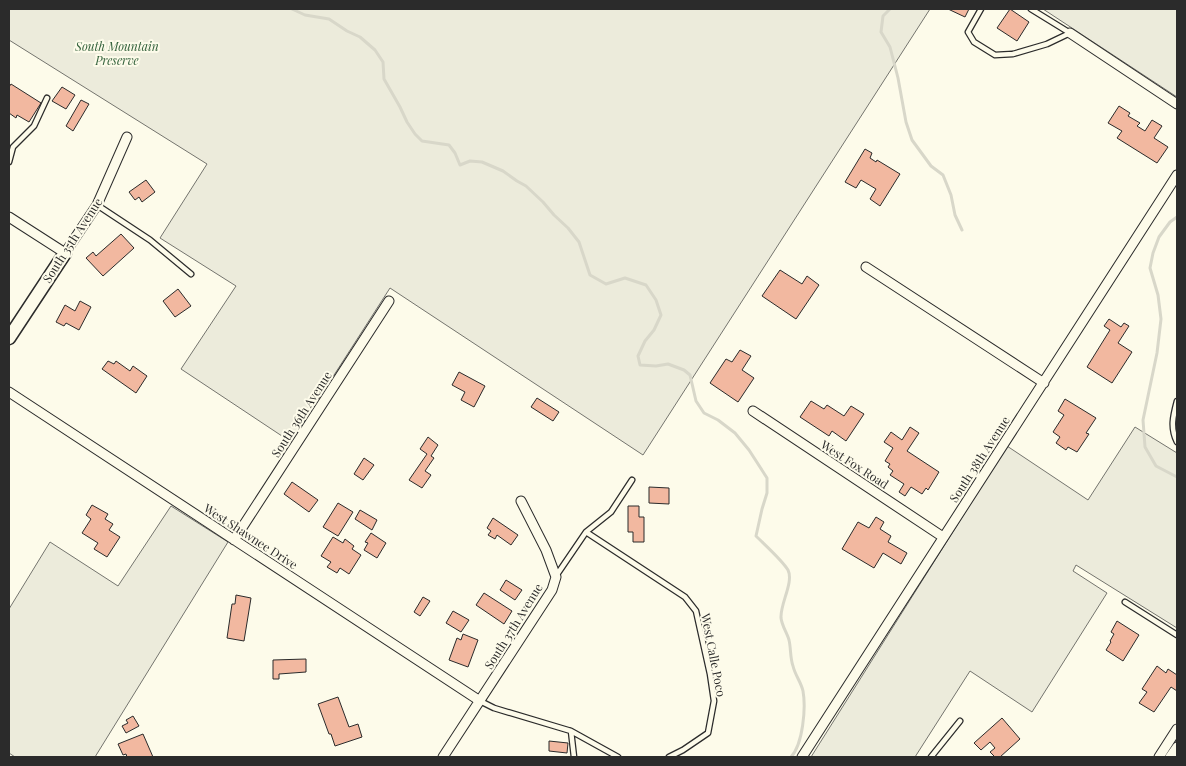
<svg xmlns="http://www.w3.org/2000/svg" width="1186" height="766" font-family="'Playfair Display',serif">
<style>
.green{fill:#ecebdb;stroke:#74746e}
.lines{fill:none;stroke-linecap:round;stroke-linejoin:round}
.stream{stroke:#d8d7c9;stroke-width:3}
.building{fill:#f2b8a0;stroke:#2b2b2b}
.lane-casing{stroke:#2b2b2b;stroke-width:7}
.street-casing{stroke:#2b2b2b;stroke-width:11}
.secondary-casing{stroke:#2b2b2b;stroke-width:15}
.lane{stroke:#fdfbea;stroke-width:4.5}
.street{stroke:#fdfbea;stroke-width:9}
.secondary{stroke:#fdfbea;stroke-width:12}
.labels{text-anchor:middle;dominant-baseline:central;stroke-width:4;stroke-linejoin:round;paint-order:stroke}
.park-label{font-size:12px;font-style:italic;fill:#34623c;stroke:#fdfbea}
.street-label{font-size:12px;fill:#2b2b2b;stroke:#fdfbea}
</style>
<rect width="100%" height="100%" fill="#fdfbea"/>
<path class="green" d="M 9,9 L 930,9 L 643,455 L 390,288 L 291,442 L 181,369 L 236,286 L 160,238 L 207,164 L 9,40 Z
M 1043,9 L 1177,9 L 1177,97 Z
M 1135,427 L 1177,453 L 1177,628 L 1076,565 L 1073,571 L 1107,593 L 1032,712 L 970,671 L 915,757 L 811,757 L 1007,446 L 1088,500 Z
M 171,506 L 228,542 L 95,757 L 15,757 L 9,753 L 9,609 L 50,542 L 118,586 Z"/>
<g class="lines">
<path class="stream" d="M 292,9 L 305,15 L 329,19 L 347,31 L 360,37 L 375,50 L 383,62 L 384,79 L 400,107 L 407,122 L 415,134 L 422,141 L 449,145 L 455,153 L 460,165 L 470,161 L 482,162 L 503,171 L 517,181 L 526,186 L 543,202 L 554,215 L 568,228 L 579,242 L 590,275 L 606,284 L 625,278 L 646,285 L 656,300 L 661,315 L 654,330 L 645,341 L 638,356 L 640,365 L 656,366 L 668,364 L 684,370 L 690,375 L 696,401 L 704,413 L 718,420 L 735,433 L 749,450 L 767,478 L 767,493 L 762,509 L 756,536 C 765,545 782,560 788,570 C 794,582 780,604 781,618 C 782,626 787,633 789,640 C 791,648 790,658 793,666 C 795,675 801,682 803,691 C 806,708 803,744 791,757
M 890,9 L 883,16 L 881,32 L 890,47 L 898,78 L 906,122 L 912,140 L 931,166 L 943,175 L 951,195 L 955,215 L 962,230
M 1177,217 L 1170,222 L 1159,237 L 1153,253 L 1150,268 L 1158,295 L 1161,319 L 1157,353 L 1143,420 L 1145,447 L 1156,466 L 1177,477"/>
</g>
<path class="building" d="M 948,9 L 969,9 L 965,17 Z
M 1010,9 L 1029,22 L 1017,41 L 997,28 Z
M 11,84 L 41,103 L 29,122 L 17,115 L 16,118 L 9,113 L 9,87 Z
M 62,87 L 75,95 L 66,109 L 52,101 Z
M 81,100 L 89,104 L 73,131 L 66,126 Z
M 1119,106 L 1130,113 L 1128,116 L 1140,123 L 1137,126 L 1145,131 L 1152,120 L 1162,126 L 1154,138 L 1168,147 L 1157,163 L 1117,138 L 1122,131 L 1108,123 Z
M 865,149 L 872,153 L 870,158 L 876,162 L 877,160 L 900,174 L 880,206 L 870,199 L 876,189 L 861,180 L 856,188 L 845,182 Z
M 146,180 L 155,192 L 142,202 L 139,197 L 135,200 L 129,192 Z
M 121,234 L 134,248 L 103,276 L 86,258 L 93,252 L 96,256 Z
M 780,270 L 802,284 L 807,276 L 819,285 L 796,319 L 762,296 Z
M 178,289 L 191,306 L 175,317 L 163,301 Z
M 80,301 L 91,307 L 79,330 L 66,323 L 64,326 L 56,322 L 65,305 L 75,311 Z
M 1109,319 L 1121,327 L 1124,323 L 1129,326 L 1118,343 L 1132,352 L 1112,383 L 1087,367 L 1110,330 L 1104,326 Z
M 740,350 L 751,356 L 742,370 L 754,378 L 738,402 L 710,383 L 726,359 L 732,362 Z
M 108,361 L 114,364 L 116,361 L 130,371 L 133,366 L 147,376 L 136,393 L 102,369 Z
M 459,372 L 485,386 L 474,407 L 461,400 L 465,392 L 452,385 Z
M 537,398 L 559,412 L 553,421 L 531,407 Z
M 1065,399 L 1096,418 L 1086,433 L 1089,434 L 1077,452 L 1068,447 L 1066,450 L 1056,443 L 1060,437 L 1053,432 L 1064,415 L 1058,411 Z
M 811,401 L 824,409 L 827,405 L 844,416 L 851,406 L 864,414 L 846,441 L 832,431 L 829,436 L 800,417 Z
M 910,427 L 919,433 L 907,451 L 939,472 L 928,490 L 926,488 L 922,494 L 911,487 L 905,496 L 899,492 L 904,484 L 890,475 L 893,471 L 888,467 L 890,464 L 885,461 L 893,448 L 884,442 L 891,432 L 902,440 Z
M 428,437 L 438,445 L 431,456 L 434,458 L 425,471 L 431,475 L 422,488 L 409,480 L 427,454 L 420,449 Z
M 364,458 L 374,465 L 363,480 L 354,474 Z
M 292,482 L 318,500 L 309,512 L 284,494 Z
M 649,487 L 669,488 L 669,504 L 649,503 Z
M 338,503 L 353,512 L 338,536 L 323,527 Z
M 92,505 L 108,514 L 105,519 L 113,524 L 109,530 L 120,537 L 107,557 L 94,549 L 98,543 L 82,533 L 91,519 L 86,515 Z
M 628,506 L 639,506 L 639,517 L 644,517 L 644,542 L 633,542 L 633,532 L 628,532 Z
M 360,510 L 377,520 L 372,530 L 355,519 Z
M 876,517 L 884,522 L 880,529 L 891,536 L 888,542 L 907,553 L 901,564 L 883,553 L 874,568 L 842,549 L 858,522 L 869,528 Z
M 493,518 L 518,535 L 511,545 L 497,535 L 495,539 L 488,535 L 491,531 L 487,528 Z
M 371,533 L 386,543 L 377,558 L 364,550 L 368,543 L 365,542 Z
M 333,537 L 343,543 L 345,539 L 354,546 L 352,549 L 361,555 L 349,574 L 340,568 L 337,573 L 327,567 L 331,562 L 321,556 Z
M 506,580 L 522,590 L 515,600 L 500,590 Z
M 484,593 L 512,611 L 504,624 L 476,605 Z
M 236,595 L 251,598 L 244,641 L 227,638 L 232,604 L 235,604 Z
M 423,597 L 430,601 L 420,616 L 414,612 Z
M 453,611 L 469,620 L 461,632 L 446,623 Z
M 1117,621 L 1139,635 L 1123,661 L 1106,650 L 1111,642 L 1110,641 L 1114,634 L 1111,632 Z
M 463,634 L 478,640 L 468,667 L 449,660 L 457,638 L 461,640 Z
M 306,659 L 306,672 L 279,674 L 279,679 L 273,679 L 273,660 Z
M 1157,666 L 1166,673 L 1168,669 L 1177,675 L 1177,691 L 1171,687 L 1154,712 L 1139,703 L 1147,692 L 1142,689 Z
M 338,697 L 349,727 L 358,724 L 362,737 L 335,746 L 331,734 L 329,734 L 318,704 Z
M 133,716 L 139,726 L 126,733 L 122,726 L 128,723 L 126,720 Z
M 1002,718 L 1020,739 L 1000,757 L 995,757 L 990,752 L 995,748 L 990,742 L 981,750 L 974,743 Z
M 143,734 L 153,757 L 127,757 L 126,754 L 123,755 L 118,744 Z
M 549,741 L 568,743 L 567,753 L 549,751 Z"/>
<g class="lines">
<defs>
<path id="lane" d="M 981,9 L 968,32 L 974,42 L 995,55 L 1013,54 L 1047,44 L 1070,33
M 1031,9 L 1070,33
M 9,162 L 13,147 L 34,126 L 47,98
M 97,205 L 150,240 L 191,274
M 1177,401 C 1173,416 1170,428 1177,442
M 586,532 L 685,597 L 696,611 L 710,674 L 714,701 L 708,733 L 683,750 L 669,757
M 556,576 L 586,532 L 611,512 L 632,480
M 1125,602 L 1177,635
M 480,701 L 494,708 L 571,731 L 574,757
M 571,731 L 618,757
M 931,757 L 960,721"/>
<path id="street" d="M 1070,33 L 1177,104
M 9,217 L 65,253 L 97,205 L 127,137
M 866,267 L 1044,383
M 9,392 L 480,701
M 753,411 L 943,537
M 234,540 L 389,301
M 443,757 L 552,590 L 556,577 L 546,550 L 521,501
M 802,757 L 1177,175
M 1159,757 L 1177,729
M 1170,757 L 1177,747"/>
<path id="secondary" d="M 9,338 L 65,253"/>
</defs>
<use href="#lane" class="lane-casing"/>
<use href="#street" class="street-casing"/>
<use href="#secondary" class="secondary-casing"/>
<use href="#lane" class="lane"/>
<use href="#street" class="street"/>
<use href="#secondary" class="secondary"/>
</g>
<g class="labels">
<g class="park-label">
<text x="117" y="46">South Mountain<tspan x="117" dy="14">Preserve</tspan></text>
</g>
<g class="street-label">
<text transform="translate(72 240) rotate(-57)">South 35th Avenue</text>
<text transform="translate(301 414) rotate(-57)">South 36th Avenue</text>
<text transform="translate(979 459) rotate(-57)">South 38th Avenue</text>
<text transform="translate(855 464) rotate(33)">West Fox Road</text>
<text transform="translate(251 536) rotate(33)">West Shawnee Drive</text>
<text transform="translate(513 626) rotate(-58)">South 37th Avenue</text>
<text transform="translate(714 655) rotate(79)">West Calle Poco</text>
</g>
</g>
<rect width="1186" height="766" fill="none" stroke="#2b2b2b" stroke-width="20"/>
</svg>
